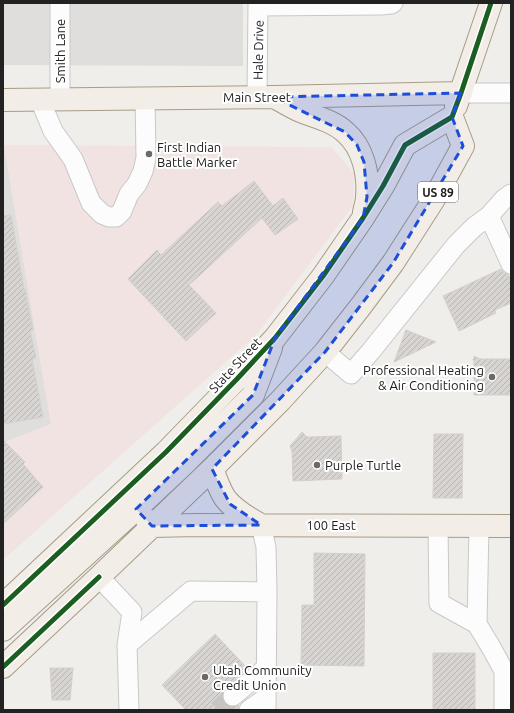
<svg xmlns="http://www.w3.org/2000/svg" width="514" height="713" font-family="Ubuntu,sans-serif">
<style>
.residential{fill:#dfdedc}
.commercial{fill:#f1e3e1}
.building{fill:url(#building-hatch);stroke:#d3d0cc}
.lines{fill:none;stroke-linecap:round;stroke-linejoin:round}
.minor-tunnel{stroke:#c7c5c3;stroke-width:19;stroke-dasharray:19 10;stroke-linecap:butt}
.minor-casing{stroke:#c9c8c7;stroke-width:21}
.major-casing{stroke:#a79c86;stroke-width:24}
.minor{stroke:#fdfcfc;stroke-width:19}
.major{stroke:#f3ede7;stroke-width:22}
.cycleway-casing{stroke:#fff;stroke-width:8}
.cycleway{stroke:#1b5e20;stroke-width:5}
.marked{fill:#1d4ed8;fill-opacity:0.2;stroke:#1d4ed8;stroke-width:3;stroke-dasharray:8 5;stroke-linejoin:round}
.poi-dot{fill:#6a6968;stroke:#fff;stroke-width:1.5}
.labels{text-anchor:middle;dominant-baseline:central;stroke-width:4;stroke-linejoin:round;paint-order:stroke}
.shield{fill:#fff;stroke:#646464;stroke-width:1}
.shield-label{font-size:12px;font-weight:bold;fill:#222}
.street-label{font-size:13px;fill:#222;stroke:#fff}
.poi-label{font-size:13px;fill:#222;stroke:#fff;text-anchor:start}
</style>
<defs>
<pattern id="building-hatch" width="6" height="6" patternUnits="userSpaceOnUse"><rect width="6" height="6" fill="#d7d4d2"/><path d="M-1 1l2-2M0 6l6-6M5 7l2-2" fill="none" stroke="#b8b6b4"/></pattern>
</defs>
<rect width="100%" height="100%" fill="#f0eeeb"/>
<path class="residential" d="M 3,3 L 243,3 L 243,66 L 3,65 Z
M 3,145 L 4,145 L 51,424 L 3,443 Z"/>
<path class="commercial" d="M 4,145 L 331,147 L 355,174 L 353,206 L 257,334 L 3,560 L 3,443 L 51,424 Z"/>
<path class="building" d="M 254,181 L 273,206 L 283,198 L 298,219 L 275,235 L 262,218 L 189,285 L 216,313 L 186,341 L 128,279 L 157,250 L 161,255 L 218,202 L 222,206 Z
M 11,215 L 24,289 L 25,289 L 33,330 L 30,331 L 36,358 L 32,359 L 43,417 L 3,424 L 3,216 Z
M 501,269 L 504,273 L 508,274 L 511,281 L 511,303 L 495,310 L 496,313 L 459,331 L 443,296 Z
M 406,330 L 436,342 L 394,362 Z
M 474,356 L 480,359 L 511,359 L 511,395 L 474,395 L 474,361 L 473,359 L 474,359 Z
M 302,432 L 307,437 L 341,436 L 342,479 L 293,481 L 292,451 L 290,446 Z
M 434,434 L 463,434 L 462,498 L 433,498 Z
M 3,440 L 25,462 L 23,464 L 43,487 L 3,524 Z
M 314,553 L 365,554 L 364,666 L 301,665 L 302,605 L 314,605 Z
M 215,634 L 248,669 L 226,688 L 223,693 L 222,698 L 225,703 L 230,706 L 235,707 L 239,705 L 238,710 L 186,710 L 162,685 Z
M 433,653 L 475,653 L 475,710 L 433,710 Z
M 50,668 L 73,668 L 70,700 L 52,700 Z"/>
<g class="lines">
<path class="minor-tunnel" d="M 218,710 L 233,696"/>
<defs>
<path id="minor" d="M 258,6 L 381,5 L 391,4 L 393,3
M 461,93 L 511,93
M 257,97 L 258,3
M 40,100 L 53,131 L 73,159 L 91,203 L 102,214 L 109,217 L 116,217 L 122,211 L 129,194 L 137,184 L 143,171 L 146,158 L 145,98
M 60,100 L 60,3
M 511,194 L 504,199 L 489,216 L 511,264
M 325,352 L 351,374 L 371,351 L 456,245 L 474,227 L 489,216
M 261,525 L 266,547 L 267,592
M 438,525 L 439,603 L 477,624 L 492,649 L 504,671 L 504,710
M 99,577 L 132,612 L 127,645 L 129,710
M 477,624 L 479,526
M 127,645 L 191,591 L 267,592 L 266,710
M 233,696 L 266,668
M 249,710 L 266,698"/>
<path id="major" d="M 276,98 C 283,102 290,106 298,110 C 314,117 332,120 345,132 C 363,147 369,174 367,197 C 367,202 365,207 364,212
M 3,100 L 273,97 L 461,93
M 456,106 L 491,3
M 212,469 C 216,478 219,489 225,498 C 234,510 248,518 261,525
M 147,520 L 152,526 L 197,525 L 511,526
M 3,605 L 166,452 L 237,379 L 275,338 L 323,276 L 363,218 L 383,186 L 405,145 L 452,117
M 3,630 L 136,509 L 184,464 L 253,395 L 271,348
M 3,667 L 99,577 L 212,469 L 280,401 L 325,352 L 361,306 L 393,263 L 434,199 L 463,146 L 452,117"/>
</defs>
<use href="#minor" class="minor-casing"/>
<use href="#major" class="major-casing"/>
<use href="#minor" class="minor"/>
<use href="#major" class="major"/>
<defs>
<path id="cycleway" d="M 3,605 L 166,452 L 237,379 L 275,338 L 323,276 L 363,218 L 383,186 L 405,145 L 452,117 L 461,93 L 491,3
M 3,667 L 99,577"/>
</defs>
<use href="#cycleway" class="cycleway-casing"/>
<use href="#cycleway" class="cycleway"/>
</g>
<path class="marked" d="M 461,93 L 452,117 L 463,146 L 393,263 L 325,352 L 212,469 L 230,504 L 261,525 L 152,526 L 136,509 L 253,395 L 275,338 L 363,218 L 367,197 L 364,162 L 357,145 L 345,132 L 273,97 Z"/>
<g class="poi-dot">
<circle cx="149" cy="154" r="4"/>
<circle cx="492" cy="377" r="4"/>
<circle cx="317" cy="465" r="4"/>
<circle cx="205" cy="677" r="4"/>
</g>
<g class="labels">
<rect class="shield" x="418" y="182" width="40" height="20" rx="3"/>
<g class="shield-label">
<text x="438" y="192">US 89</text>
</g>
<g class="street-label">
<text transform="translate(258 50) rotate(-89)">Hale Drive</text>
<text transform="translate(60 51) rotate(-90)">Smith Lane</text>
<text x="257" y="97">Main Street</text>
<text transform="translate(235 365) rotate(-47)">State Street</text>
<text x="331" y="525">100 East</text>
</g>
<g class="poi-label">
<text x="157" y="147">First Indian<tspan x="157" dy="15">Battle Marker</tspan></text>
<text x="484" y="370" text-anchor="end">Professional Heating<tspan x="484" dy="15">&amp; Air Conditioning</tspan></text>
<text x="325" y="465">Purple Turtle</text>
<text x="213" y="670">Utah Community<tspan x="213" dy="15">Credit Union</tspan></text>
</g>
</g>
<rect width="514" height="713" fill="none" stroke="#222222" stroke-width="8"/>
</svg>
